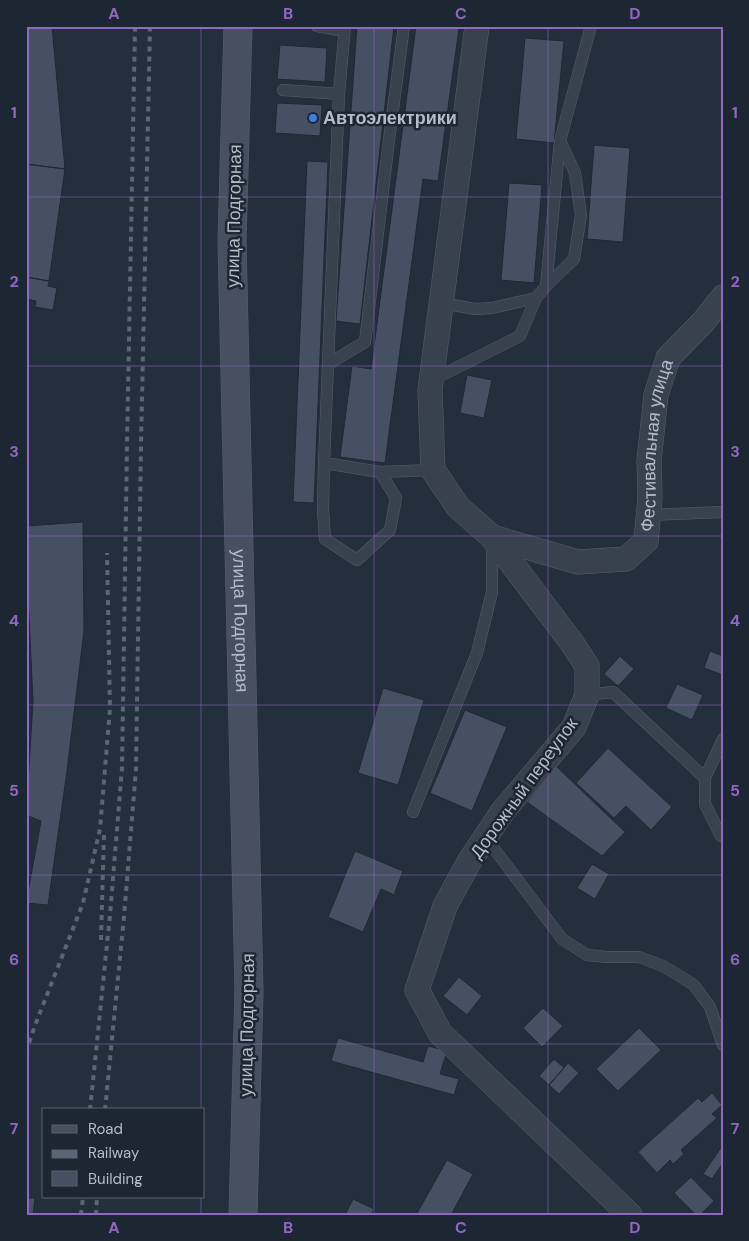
<svg xmlns="http://www.w3.org/2000/svg" width="749" height="1241" font-family="'DM Sans',sans-serif">
<style>
.building{fill:#455162;stroke:#1f2835}
.lines{fill:none;stroke-linecap:round;stroke-linejoin:round}
.service-casing{stroke:#565f6c;stroke-width:12}
.minor-casing{stroke:#565f6c;stroke-width:25}
.secondary-casing{stroke:#565f6c;stroke-width:29}
.service{stroke:#38414e;stroke-width:11}
.minor{stroke:#38414e;stroke-width:24}
.secondary{stroke:#465061;stroke-width:28}
.rail{stroke:#5a6575;stroke-width:4;stroke-dasharray:5 5;stroke-linecap:butt}
.grid{fill:none;stroke:#9266c3;stroke-width:1;stroke-opacity:0.55}
.shop-dot{fill:#3f7fe0;stroke:#1d2633;stroke-width:2}
.labels{text-anchor:middle;dominant-baseline:central;stroke-width:5;stroke-linejoin:round;paint-order:stroke}
.poi-label{font-size:18px;font-weight:bold;fill:#b4bcc9;stroke:#1d2633;text-anchor:start}
.street-label{font-size:18px;fill:#b4bcc9;stroke:#1d2633}
.neatline{fill:none;stroke:#9266c3;stroke-width:2}
.grid-label{font-size:16px;text-anchor:middle;font-weight:bold;fill:#9266c3}
</style>
<rect width="100%" height="100%" fill="#242f3e"/>
<path class="building" d="M 26,26 L 52,26 L 65,169 L 26,164 Z
M 357,26 L 394,26 L 360,324 L 336,321 Z
M 416,26 L 448,26 L 459,28 L 438,181 L 423,179 L 385,463 L 340,457 L 352,366 L 371,369 Z
M 525,38 L 564,41 L 554,143 L 516,139 Z
M 280,45 L 327,48 L 325,82 L 277,79 Z
M 277,103 L 322,105 L 320,136 L 275,133 Z
M 594,145 L 630,148 L 623,242 L 587,239 Z
M 307,161 L 328,162 L 314,503 L 293,502 Z
M 26,164 L 65,169 L 49,281 L 26,277 Z
M 509,183 L 542,185 L 534,283 L 501,280 Z
M 26,277 L 49,281 L 48,286 L 57,288 L 53,310 L 35,307 L 36,301 L 26,299 Z
M 467,375 L 492,380 L 484,418 L 460,413 Z
M 83,522 L 84,631 L 67,771 L 48,905 L 26,903 L 41,821 L 26,815 L 33,701 L 26,554 L 26,526 Z
M 710,651 L 723,656 L 723,675 L 704,668 Z
M 620,656 L 634,669 L 618,686 L 604,674 Z
M 677,684 L 703,695 L 692,720 L 666,708 Z
M 383,688 L 424,700 L 398,785 L 358,773 Z
M 465,710 L 507,727 L 472,811 L 430,793 Z
M 608,748 L 672,807 L 651,830 L 626,806 L 614,818 L 576,783 Z
M 556,766 L 625,832 L 602,856 L 527,802 Z
M 355,851 L 403,871 L 394,895 L 381,889 L 363,932 L 328,917 Z
M 592,864 L 609,874 L 595,899 L 577,888 Z
M 459,977 L 482,996 L 467,1015 L 443,996 Z
M 543,1008 L 563,1026 L 542,1047 L 523,1028 Z
M 639,1028 L 661,1050 L 618,1091 L 596,1069 Z
M 338,1038 L 423,1062 L 428,1046 L 447,1051 L 440,1074 L 459,1079 L 454,1095 L 331,1061 Z
M 554,1059 L 564,1068 L 549,1085 L 539,1076 Z
M 568,1063 L 579,1073 L 559,1094 L 549,1085 Z
M 712,1093 L 722,1105 L 712,1114 L 717,1118 L 681,1150 L 684,1154 L 673,1164 L 670,1160 L 657,1173 L 638,1152 L 698,1098 L 702,1102 Z
M 722,1146 L 723,1163 L 712,1179 L 703,1174 Z
M 447,1160 L 473,1174 L 451,1215 L 416,1215 Z
M 691,1177 L 714,1201 L 700,1215 L 696,1215 L 674,1193 Z
M 26,1198 L 35,1198 L 33,1215 L 26,1215 Z
M 353,1199 L 374,1209 L 371,1215 L 345,1215 Z"/>
<g class="lines">
<defs>
<path id="service" d="M 317,26 L 344,31
M 345,26 L 339,94 L 324,463 L 380,472 L 433,470
M 283,90 L 339,94
M 546,286 L 574,259 L 581,215 L 575,173 L 561,143
M 442,303 L 475,309 L 492,308 L 536,298 L 546,286 L 560,141 L 591,26
M 328,364 L 365,342 L 389,140 L 404,26
M 432,380 L 520,336 L 536,298
M 324,463 L 323,509 L 325,539 L 357,560 L 390,530 L 396,498 L 380,472
M 648,515 L 723,512
M 587,695 L 613,692 L 705,778
M 413,812 L 477,653 L 492,592 L 492,541
M 721,836 L 705,804 L 705,778 L 723,739
M 486,838 L 562,939 L 587,955 L 607,957 L 639,957 L 663,966 L 694,985 L 710,1007 L 723,1045"/>
<g id="minor">
<path d="M 477,26 L 430,390 L 433,470 L 458,507 L 492,537 L 572,643 L 587,666 L 587,695 L 574,727 L 503,811 L 469,862 L 445,906 L 417,990 L 440,1033 L 630,1215"/>
<path id="s1" d="M 492,537 L 578,562 L 626,559 L 646,541 L 650,497 L 649,461 L 656,395 L 668,358 L 704,321 L 723,297"/>
</g>
<g id="secondary">
<path id="s2" d="M 238,26 L 232,241 L 249,991 L 243,1215"/>
</g>
</defs>
<use href="#service" class="service-casing"/>
<use href="#minor" class="minor-casing"/>
<use href="#secondary" class="secondary-casing"/>
<use href="#service" class="service"/>
<use href="#minor" class="minor"/>
<use href="#secondary" class="secondary"/>
<path class="rail" d="M 101,940 L 104,833
M 26,1052 L 34,1028 L 83,903 L 100,829 L 110,708 L 107,553
M 90,1110 L 110,915 L 122,768 L 127,445 L 135,26
M 105,1110 L 124,917 L 136,769 L 141,446 L 150,26
M 81,1215 L 83,1197
M 96,1215 L 97,1197"/>
</g>
<path class="grid" d="M 201,26 L 201,1110M 374,26 L 374,1215M 548,26 L 548,1215M 26,197 L 723,197M 26,366 L 723,366M 26,536 L 723,536M 26,705 L 723,705M 26,875 L 723,875M 26,1044 L 723,1044M 201,1197 L 201,1215"/>
<circle class="shop-dot" cx="313" cy="118" r="5"/>
<g class="labels">
<g class="poi-label">
<text x="323" y="118">Автоэлектрики</text>
</g>
<g class="street-label">
<text transform="translate(234 216) rotate(-89)">улица Подгорная</text>
<text stroke="none"><textPath href="#s1" startOffset="261">Фестивальная улица</textPath></text>
<text stroke="none"><textPath href="#s2" startOffset="595">улица Подгорная</textPath></text>
<text transform="translate(524 788) rotate(-54)">Дорожный переулок</text>
<text transform="translate(247 1025) rotate(-89)">улица Подгорная</text>
</g>
</g>
<rect width="749" height="1241" fill="none" stroke="#1d2633" stroke-width="55"/>
<rect x="42" y="1108" width="162" height="90" fill="#1d2633" stroke="#59626f"/>
<rect x="52" y="1125" width="25" height="8" fill="#465061" stroke="#59626f"/>
<text x="88" y="1134" font-size="15" fill="#b4bcc9">Road</text>
<rect x="52" y="1150" width="25" height="8" fill="#5a6575" stroke="#59626f"/>
<text x="88" y="1158" font-size="15" fill="#b4bcc9">Railway</text>
<rect x="52" y="1171" width="25" height="15" fill="#455162" stroke="#59626f"/>
<text x="88" y="1184" font-size="15" fill="#b4bcc9">Building</text>
<rect x="28" y="28" width="694" height="1186" class="neatline"/>
<g class="grid-label">
<text x="114" y="19">A</text>
<text x="288" y="19">B</text>
<text x="461" y="19">C</text>
<text x="635" y="19">D</text>
<text x="14" y="118">1</text>
<text x="735" y="118">1</text>
<text x="14" y="287">2</text>
<text x="735" y="287">2</text>
<text x="14" y="457">3</text>
<text x="735" y="457">3</text>
<text x="14" y="626">4</text>
<text x="735" y="626">4</text>
<text x="14" y="796">5</text>
<text x="735" y="796">5</text>
<text x="14" y="965">6</text>
<text x="735" y="965">6</text>
<text x="14" y="1134">7</text>
<text x="735" y="1134">7</text>
<text x="114" y="1233">A</text>
<text x="288" y="1233">B</text>
<text x="461" y="1233">C</text>
<text x="635" y="1233">D</text>
</g>
</svg>
